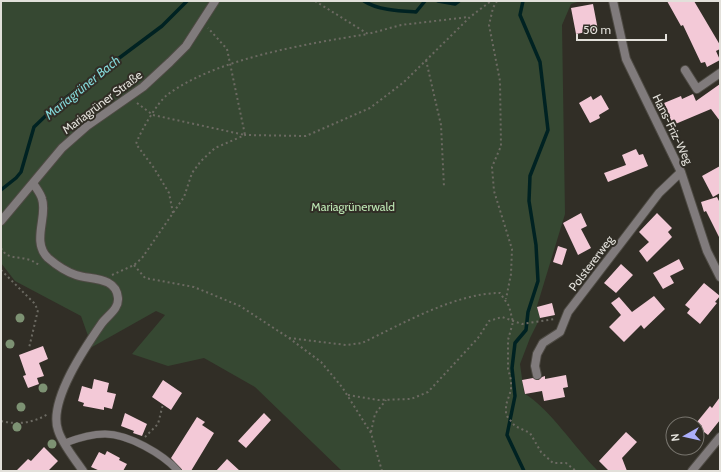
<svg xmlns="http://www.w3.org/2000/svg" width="721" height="472" font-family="Cabin,sans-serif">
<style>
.green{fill:#364832}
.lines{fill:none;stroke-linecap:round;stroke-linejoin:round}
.stream{stroke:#022;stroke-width:3.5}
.building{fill:#f3c9d7}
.lane-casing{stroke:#4d4a43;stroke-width:8}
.street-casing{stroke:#4d4a43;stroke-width:10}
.path{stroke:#6c6a62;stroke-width:2;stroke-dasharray:2 3;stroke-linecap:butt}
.lane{stroke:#807b7c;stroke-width:7}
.street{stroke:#807b7c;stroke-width:8}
.tree{fill:#7d9273}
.labels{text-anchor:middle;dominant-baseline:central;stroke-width:4;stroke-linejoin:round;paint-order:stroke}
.street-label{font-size:12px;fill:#e2e0da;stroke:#312e26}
.park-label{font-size:12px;fill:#bbe4b2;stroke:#312e26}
.water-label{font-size:13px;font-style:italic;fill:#83d6d7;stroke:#312e26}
</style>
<rect width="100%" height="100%" fill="#312e26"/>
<path class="green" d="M 1,1 L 581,1 L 571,4 L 562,25 L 565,214 L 537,306 L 540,318 L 530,338 L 520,364 L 524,393 C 551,410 574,447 598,471 L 342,471 L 255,387 L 204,358 L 168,366 L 132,354 L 165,315 L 156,311 L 92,347 L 81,316 L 15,281 L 1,263 Z"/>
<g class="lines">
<path class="stream" d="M 364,1 C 377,10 400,11 416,12 L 425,1
M 438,1 L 455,4 L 459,1
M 523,1 L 520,15 L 540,62 L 548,130 L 530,176 L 529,201 L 536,245 L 538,281 L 528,312 L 526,330 L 515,343 L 512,368 L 515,396 L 507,435 L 524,471
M 1,190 L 16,178 L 21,172 L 34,127 L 59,103 L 162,26 L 187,1"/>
</g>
<path class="building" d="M 667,1 L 694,1 L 720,45 L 720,49 L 716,51 L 720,60 L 707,67 L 705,62 L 701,63 L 683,25 L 681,26 Z
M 593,4 L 598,30 L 576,34 L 571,8 Z
M 720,84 L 720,121 L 711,109 L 673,125 L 664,103 L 681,96 L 682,99 L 693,94 L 696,101 Z
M 601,95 L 609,109 L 599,115 L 600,118 L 590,123 L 579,103 L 591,96 L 593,100 Z
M 636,149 L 639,155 L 643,154 L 648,166 L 608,182 L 604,173 L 626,165 L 622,155 Z
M 720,166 L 720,193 L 713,197 L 702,176 Z
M 717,197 L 720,203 L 720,239 L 706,211 L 704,212 L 701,202 Z
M 581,213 L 587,226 L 581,229 L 591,248 L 578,255 L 563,223 Z
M 657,213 L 672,228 L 668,232 L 672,237 L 647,262 L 639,251 L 649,242 L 639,232 Z
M 558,246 L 567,249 L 562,265 L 553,262 Z
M 679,259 L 684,269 L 670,276 L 674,283 L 663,289 L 653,273 Z
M 621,264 L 633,275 L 616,293 L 604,283 Z
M 704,283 L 720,296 L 715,302 L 717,303 L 700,324 L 687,313 L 690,309 L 685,305 Z
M 654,296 L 665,309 L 644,329 L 641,325 L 624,342 L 609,327 L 621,315 L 611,303 L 619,297 L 632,312 Z
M 552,303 L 555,315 L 540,318 L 537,307 Z
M 43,346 L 48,359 L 39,363 L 44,376 L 37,378 L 39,384 L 28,388 L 23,376 L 26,375 L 19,355 Z
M 566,375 L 568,387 L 563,388 L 565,397 L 544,401 L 542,391 L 525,394 L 522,380 L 533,378 L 538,380 L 542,377 L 545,376 L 545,379 Z
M 94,379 L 109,383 L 107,392 L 116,394 L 112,409 L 104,407 L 104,410 L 83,406 L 84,403 L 78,401 L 82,386 L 92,389 Z
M 163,380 L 182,393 L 171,410 L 152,397 Z
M 720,397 L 720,420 L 708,435 L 700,429 L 702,426 L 697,422 L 710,406 L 712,408 Z
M 125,413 L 147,424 L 142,436 L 133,433 L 134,431 L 121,426 Z
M 264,413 L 271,420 L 246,448 L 238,441 Z
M 197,417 L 205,422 L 202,425 L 214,433 L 191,471 L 183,471 L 171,458 Z
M 626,432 L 637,442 L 622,458 L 627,471 L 609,471 L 599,461 Z
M 44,447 L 58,461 L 48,471 L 16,471 L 28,459 L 31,461 Z
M 107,451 L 120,458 L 119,460 L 127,464 L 123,471 L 100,471 L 91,467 L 99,452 L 105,455 Z
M 227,459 L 240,471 L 216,471 Z"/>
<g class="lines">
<defs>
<path id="lane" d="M 65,443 C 78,438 91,434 105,434 C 128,434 163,454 178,471"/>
<path id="street" d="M 613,1 L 626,59 L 681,172 L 707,251 L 720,277
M 685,70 L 697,89 L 720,73
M 33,183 C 36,188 41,194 42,199 C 48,216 31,242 48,258 C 55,264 67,272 76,275 C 90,280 116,276 118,298 C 119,309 108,315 102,323 C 86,346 48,401 58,430 C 62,444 75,459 83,471
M 1,221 L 62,148 L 87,126 L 143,87 L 170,62 L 186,46 L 215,1
M 537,375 L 535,366 L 537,354 L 543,343 L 560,332 L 568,312 L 627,235 L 659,193 L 681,172
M 692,471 L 720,437"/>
</defs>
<use href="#lane" class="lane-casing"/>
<use href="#street" class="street-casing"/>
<path class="path" d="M 315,1 L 368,34 L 401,25 L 469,17
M 497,1 L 493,8 L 489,25 L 500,81 L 501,146 L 492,167 L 494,191 L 512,249 L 511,274 L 506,299
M 426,60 L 441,125 L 444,187
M 137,103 L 153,115 L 245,135 L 227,49 L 208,28
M 173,213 L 169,193 L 154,168 L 136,144 C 140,132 157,103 167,95 C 217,58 306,44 368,34
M 1,248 C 7,260 19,256 30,260 C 34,261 36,264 41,265
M 134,265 L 145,278 L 194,287 L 240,306 L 289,338 L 321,362 L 342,387 L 371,433 L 382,471
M 1,270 L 34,303 L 38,310 L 29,348
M 112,275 L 134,265 L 142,258 L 184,197 L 192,173 L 201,161 L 215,148 L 245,135 L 306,136 L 370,108 L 404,82 L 470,17 L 491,1
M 289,338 L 346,345 L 362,343 C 402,324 456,293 500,293 L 509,306 L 513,322 L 508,340 L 508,369 L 511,380 L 511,390 L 506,405 L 506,415 L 515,426 L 530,433 L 541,452 L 553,463 L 566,463 L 576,471
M 348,395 L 378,400 L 411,399 L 428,392 L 478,338 L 489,321 L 502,317 L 522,324 L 555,319
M 1,421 C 18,425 33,423 48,414
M 371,432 L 375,414 L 386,400
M 145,437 L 158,424 L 163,404"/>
<use href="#lane" class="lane"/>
<use href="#street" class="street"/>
</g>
<g class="tree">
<circle cx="20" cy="318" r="4.5"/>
<circle cx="10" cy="344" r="4.5"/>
<circle cx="43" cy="388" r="4.5"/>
<circle cx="21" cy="407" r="4.5"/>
<circle cx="17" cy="427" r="4.5"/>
<circle cx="52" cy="444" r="4.5"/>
</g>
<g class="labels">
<g class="street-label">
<text transform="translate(102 102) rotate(-37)">Mariagrüner Straße</text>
<text transform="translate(673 129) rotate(64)">Hans-Friz-Weg</text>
<text transform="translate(591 263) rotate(-53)">Polstererweg</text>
</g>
<g class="park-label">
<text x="353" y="206">Mariagrünerwald</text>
</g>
<g class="water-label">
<text transform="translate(82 87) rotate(-39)">Mariagrüner Bach</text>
</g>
</g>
<rect width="721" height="472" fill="none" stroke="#e2e0da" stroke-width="4"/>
<g transform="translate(685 436) rotate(262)"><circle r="19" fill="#312e26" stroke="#78756e"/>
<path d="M0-3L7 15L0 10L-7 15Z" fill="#acaffb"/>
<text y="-6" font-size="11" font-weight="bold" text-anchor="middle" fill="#e2e0da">N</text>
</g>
<path d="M577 34v6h89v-6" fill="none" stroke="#e2e0da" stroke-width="2"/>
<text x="583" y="34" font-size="12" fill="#e2e0da" stroke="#312e26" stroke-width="3" paint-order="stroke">50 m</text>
</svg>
